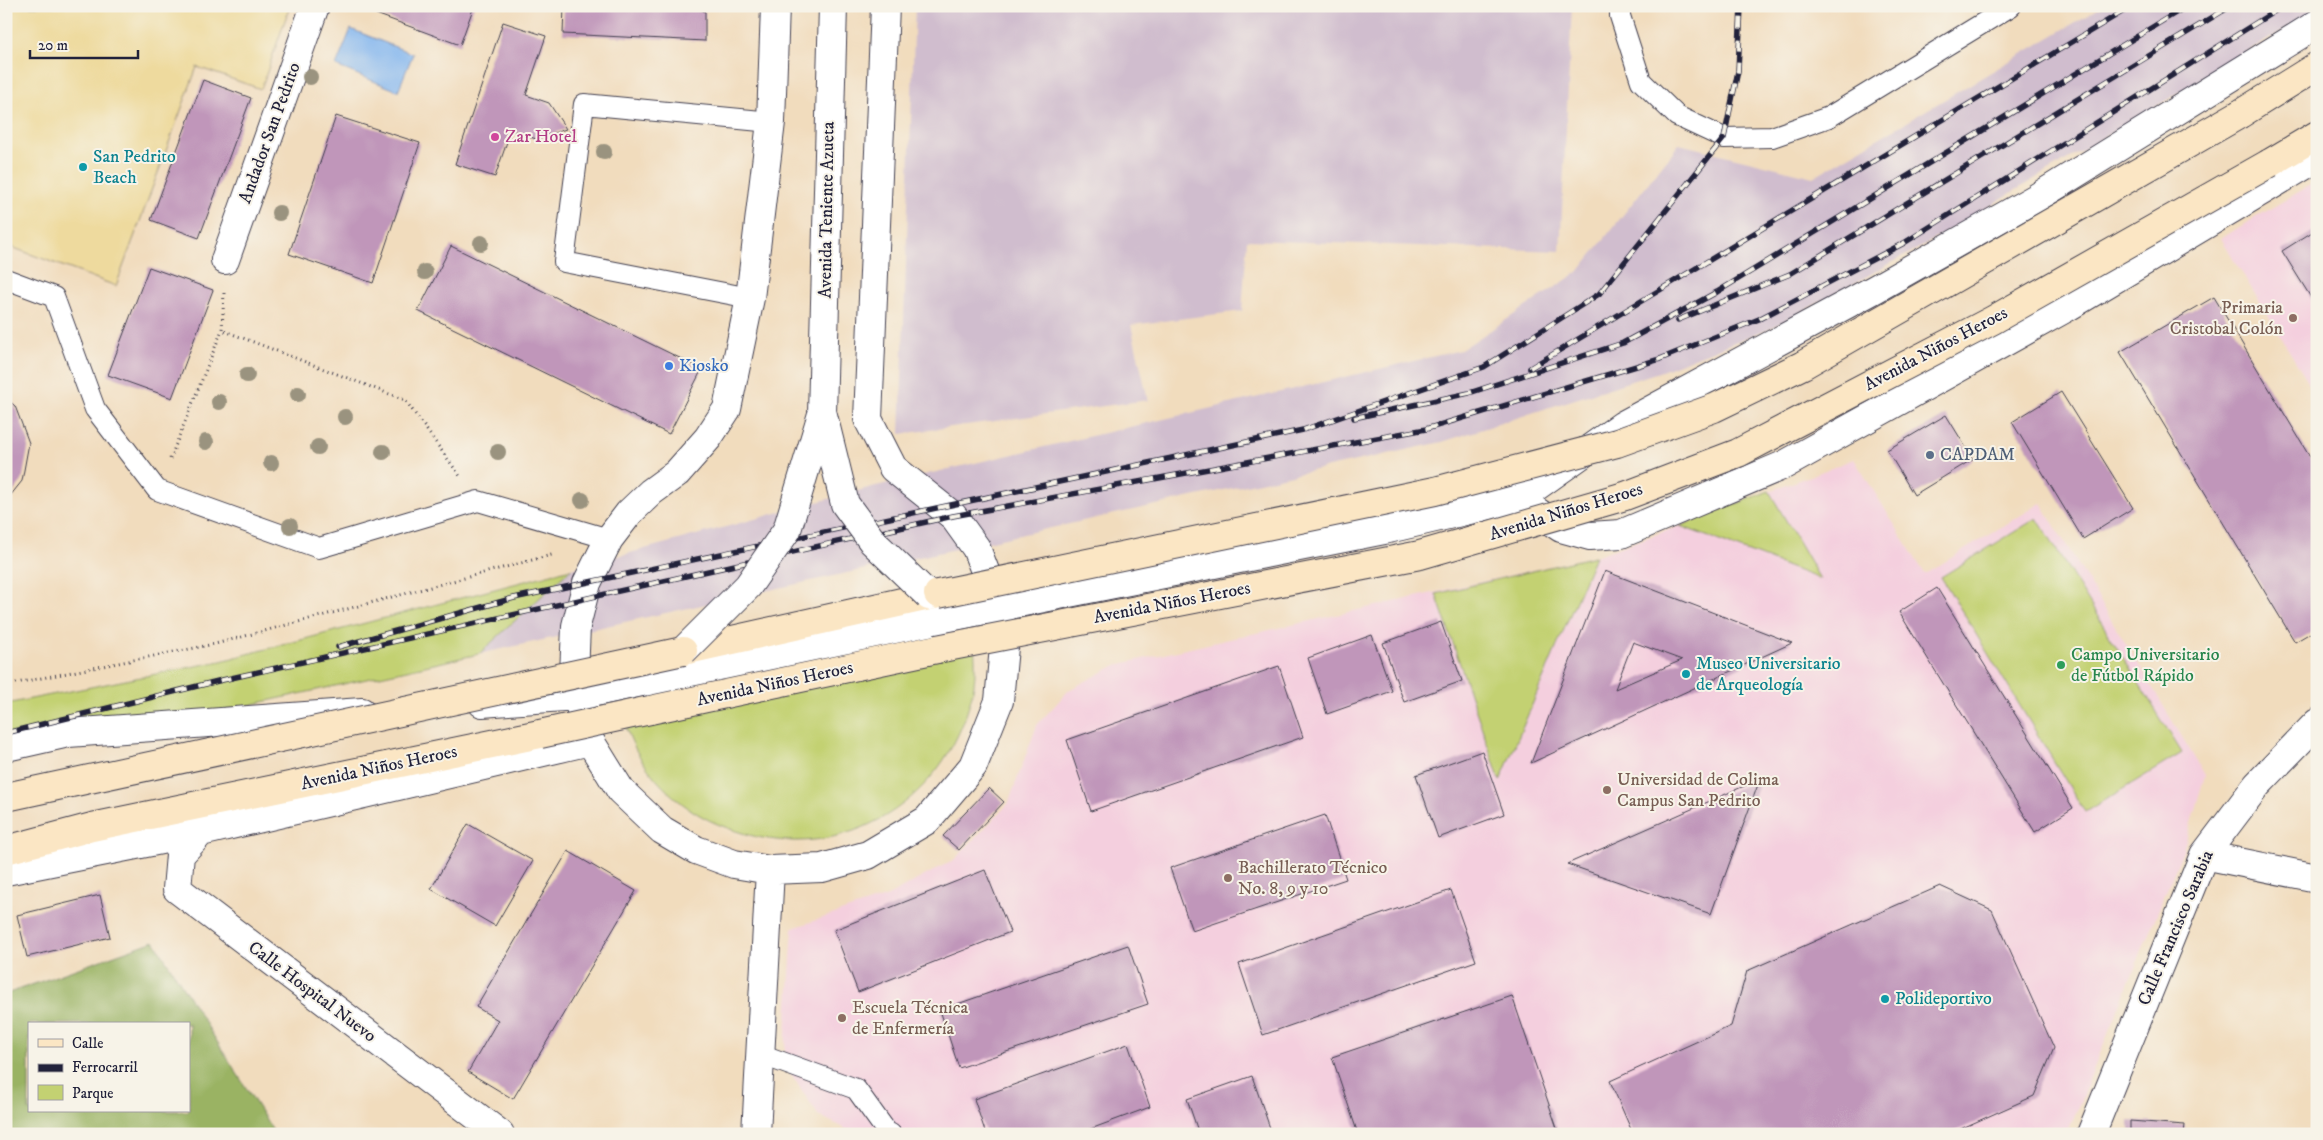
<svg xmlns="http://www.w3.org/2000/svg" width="2323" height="1140" font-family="'IM FELL DW Pica',serif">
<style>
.built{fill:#f4cfde}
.industrial{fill:#d0bdce}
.green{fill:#c3d172;stroke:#727a56}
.forest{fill:#9ab364;stroke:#5e6a50;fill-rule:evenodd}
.sand{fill:#eeda9e;stroke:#887e6c}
.water{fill:#82b5ef;stroke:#526c95}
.building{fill:#c096ba;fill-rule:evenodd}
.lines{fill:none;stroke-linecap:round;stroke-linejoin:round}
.lane-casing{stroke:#413e4e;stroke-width:22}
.street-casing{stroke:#413e4e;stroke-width:30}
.secondary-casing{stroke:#413e4e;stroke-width:30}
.path{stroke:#413e4e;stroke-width:3;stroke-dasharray:1 4;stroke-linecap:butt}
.lane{stroke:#fff;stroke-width:20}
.street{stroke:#fff;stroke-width:28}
.secondary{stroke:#fbe6c4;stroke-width:28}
.rail-casing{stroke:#22223b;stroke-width:5.5}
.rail{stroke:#f7f3e8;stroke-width:4;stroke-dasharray:11;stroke-linecap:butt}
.street-bridge-casing{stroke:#413e4e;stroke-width:30;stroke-linecap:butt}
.secondary-bridge-casing{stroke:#413e4e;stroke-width:30;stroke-linecap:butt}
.street-bridge{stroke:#fff;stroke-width:28}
.secondary-bridge{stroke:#fbe6c4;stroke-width:28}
.tree{fill:#9a937f}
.hotel-dot{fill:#d1479c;stroke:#f7f3e8;stroke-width:2}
.culture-dot{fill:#0f9aa8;stroke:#f7f3e8;stroke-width:2}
.education-dot{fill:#8d6e63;stroke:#f7f3e8;stroke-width:2}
.shop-dot{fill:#3f7fe0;stroke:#f7f3e8;stroke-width:2}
.service-dot{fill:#5c6f8a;stroke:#f7f3e8;stroke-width:2}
.leisure-dot{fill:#2e9e5b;stroke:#f7f3e8;stroke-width:2}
.labels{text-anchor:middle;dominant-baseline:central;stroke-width:4;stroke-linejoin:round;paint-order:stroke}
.street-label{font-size:18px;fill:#22223b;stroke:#f7f3e8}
.hotel-label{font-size:18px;fill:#b23c85;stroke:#f7f3e8;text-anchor:start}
.culture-label{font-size:18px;fill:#0d838f;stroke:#f7f3e8;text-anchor:start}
.education-label{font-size:18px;fill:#785e54;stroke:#f7f3e8;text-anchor:start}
.shop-label{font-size:18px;fill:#366cbe;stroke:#f7f3e8;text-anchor:start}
.service-label{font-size:18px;fill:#4e5e75;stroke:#f7f3e8;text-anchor:start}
.leisure-label{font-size:18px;fill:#27864d;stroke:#f7f3e8;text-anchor:start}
</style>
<rect width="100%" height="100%" fill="#f7f3e8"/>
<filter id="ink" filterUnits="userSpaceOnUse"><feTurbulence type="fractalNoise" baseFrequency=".02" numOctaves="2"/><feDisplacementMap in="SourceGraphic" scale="10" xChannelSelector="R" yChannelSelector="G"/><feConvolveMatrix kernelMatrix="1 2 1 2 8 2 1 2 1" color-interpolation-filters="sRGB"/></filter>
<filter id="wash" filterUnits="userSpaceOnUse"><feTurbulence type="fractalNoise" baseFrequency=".0096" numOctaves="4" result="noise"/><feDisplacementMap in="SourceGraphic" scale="20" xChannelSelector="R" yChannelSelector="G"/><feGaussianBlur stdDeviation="1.12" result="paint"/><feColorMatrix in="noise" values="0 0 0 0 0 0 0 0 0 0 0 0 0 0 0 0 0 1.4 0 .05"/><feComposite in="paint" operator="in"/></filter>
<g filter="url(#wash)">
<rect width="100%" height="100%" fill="#f1dcbd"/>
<path class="built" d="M 2317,181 L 2317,397 L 2221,238 Z
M 1854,459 L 1925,574 L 2041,503 L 2205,775 L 2183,850 L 2067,1134 L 856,1134 L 818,1115 L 784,1063 L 793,928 L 888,896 L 955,859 L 1008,804 L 1037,725 L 1069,690 L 1116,665 L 1595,556 L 1680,526 Z"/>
<path class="industrial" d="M 915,6 L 1572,6 L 1560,251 L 1247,240 L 1242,311 L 1131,325 L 1148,400 L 900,434 Z
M 2103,6 L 2317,6 L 2317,10 L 1919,248 L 1775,326 L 1659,372 L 1442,442 L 479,654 L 571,569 L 876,486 L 1461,350 L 1578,272 L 1679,144 L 1813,177 Z"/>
<path class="green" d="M 1769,491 L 1820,579 L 1680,526 Z
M 2037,518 L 2182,753 L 2085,812 L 1941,577 Z
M 1595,556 L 1500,781 L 1436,594 Z
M 571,569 L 479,654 L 6,759 L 6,704 L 221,661 Z
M 972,623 C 974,646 978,671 972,695 C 945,807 834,871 725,827 C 695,816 667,795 648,769 C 632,748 625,725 616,701 Z"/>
<path class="forest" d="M 154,941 L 275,1134 L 6,1134 L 6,994 ZM 29,1024 L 189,1024 L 189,1111 L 29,1111 Z"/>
<path class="sand" d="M 6,6 L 290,6 L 261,89 L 197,67 L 116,286 L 6,245 Z"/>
<path class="water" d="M 351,29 L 413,54 L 398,91 L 336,66 Z"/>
<g id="blocks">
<path class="building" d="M 379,6 L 474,6 L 460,45 L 376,14 Z
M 564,6 L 696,6 L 705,12 L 705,41 L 563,34 Z
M 503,22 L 546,36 L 526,95 L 549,103 L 566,129 L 536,139 L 511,130 L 495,177 L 455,164 Z
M 203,80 L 251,98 L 199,238 L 151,220 Z
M 336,116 L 420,143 L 373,283 L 289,254 Z
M 2317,229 L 2317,303 L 2315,304 L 2282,251 Z
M 451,246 L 702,369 L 669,434 L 418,311 Z
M 149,267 L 213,290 L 172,398 L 108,375 Z
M 2214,297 L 2317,468 L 2317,629 L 2295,642 L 2120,352 Z
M 2061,392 L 2133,508 L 2083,539 L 2012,422 Z
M 6,398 L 15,406 L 29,443 L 22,481 L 6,501 Z
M 1946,415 L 1973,459 L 1914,495 L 1887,450 Z
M 1605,571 L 1792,643 L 1531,763 ZM 1633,642 L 1682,660 L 1615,689 Z
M 1937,588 L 2073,808 L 2035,832 L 1899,612 Z
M 1441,622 L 1462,681 L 1404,702 L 1383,643 Z
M 1372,635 L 1392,691 L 1327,714 L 1308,658 Z
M 1279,666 L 1303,737 L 1091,811 L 1067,740 Z
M 1482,751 L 1504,814 L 1438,838 L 1416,775 Z
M 1760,779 L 1711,914 L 1567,864 Z
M 989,788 L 1004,802 L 959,850 L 943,836 Z
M 1325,815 L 1346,879 L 1192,931 L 1170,868 Z
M 468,824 L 533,861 L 495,926 L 431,889 Z
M 568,851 L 636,891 L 513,1099 L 468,1072 L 498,1020 L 476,1007 Z
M 985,870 L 1010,932 L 858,992 L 834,930 Z
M 1940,886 L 1992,910 L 2054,1048 L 2034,1096 L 1949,1134 L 1633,1134 L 1610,1081 L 1731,1026 L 1747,971 Z
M 1451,890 L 1476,961 L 1263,1035 L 1239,964 Z
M 100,895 L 110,937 L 27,957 L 17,915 Z
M 1128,945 L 1148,1004 L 959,1068 L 940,1010 Z
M 1512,996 L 1559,1134 L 1358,1134 L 1332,1057 Z
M 1128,1044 L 1150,1107 L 1077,1134 L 986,1134 L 974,1099 Z
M 1252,1076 L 1272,1134 L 1199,1134 L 1187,1099 Z
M 2130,1121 L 2185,1125 L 2184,1134 L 2130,1134 Z"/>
</g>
</g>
<g filter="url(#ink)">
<use href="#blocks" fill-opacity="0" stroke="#413e4e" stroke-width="1"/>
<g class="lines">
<defs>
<path id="lane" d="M 1620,6 L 1620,16 L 1641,81 L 1677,116 L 1724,138 L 1772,137 L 1829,117 L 2011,6
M 6,279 L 54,297 L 95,409 L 157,490 L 319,548 L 478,501 L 609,539
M 750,298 L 564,262 L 584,104 L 771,122
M 760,1054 L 856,1089 L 887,1132 L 891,1134"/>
<path id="street" d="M 775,6 L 771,122 L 750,298 L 727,409 L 708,438 L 677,473 L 651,492 L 629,513 L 609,539 L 587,583 L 576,626 L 574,675 L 577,696 L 590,741 L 621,791 L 662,830 L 696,850 L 734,864 L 770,870 L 822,868 L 868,855 L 927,820 L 973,766 L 999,701 L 1004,647 L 999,607 L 976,548 L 953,516 L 893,468 L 868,419 L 885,6
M 225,260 L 315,6
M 822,414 L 833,6
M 1530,507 L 1561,528 L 1590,536 L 1621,534 L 1784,465 L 2066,308 L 2317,158
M 482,703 L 577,696 L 999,607 L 1384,530 L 1520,498 L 1623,425 L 1875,289 L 2036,198 L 2317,24
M 6,747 L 68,733 L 362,712
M 201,832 L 180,855 L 177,889 L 500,1134
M 2204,855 L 2317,878
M 6,871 L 201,832 L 590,741
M 756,1134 L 770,870
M 2091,1134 L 2204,855 L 2257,785 L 2317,723"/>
<path id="secondary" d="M 2240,114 L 2317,66
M 2270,163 L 2317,135
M 683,651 L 938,594
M 650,710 L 937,649
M 6,850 L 92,827 L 540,734"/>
</defs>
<use href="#lane" class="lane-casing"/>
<use href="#street" class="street-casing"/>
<use href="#secondary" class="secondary-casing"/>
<path class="path" d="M 224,293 L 222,330 L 405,400 L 460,476
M 170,459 L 222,330
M 6,685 L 215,644 L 555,554"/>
<use href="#lane" class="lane"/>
<use href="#street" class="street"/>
<use href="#secondary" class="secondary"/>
<defs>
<path id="rail" d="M 1678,320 L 1790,274 L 2231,6
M 1530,368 L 2132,6
M 1354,418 L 1469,393 L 1623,343 L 1717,292 L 2187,6
M 338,647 L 514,598 L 1303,430 L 1484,367 L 1599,294 L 1724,138 L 1738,71 L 1741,6
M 6,733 L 218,681 L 953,516 L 1426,429 L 1660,359 L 1759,319 L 1904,243 L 2283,6"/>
</defs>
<use href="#rail" class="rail-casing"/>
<use href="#rail" class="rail"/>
<defs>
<path id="street-bridge" d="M 823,415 L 845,504 L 873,542 L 929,596
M 683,651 L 748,586 L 787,530 L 822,414"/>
<path id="secondary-bridge" d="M 938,594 L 1435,491 L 1617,443 L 1714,408 L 1803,365 L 2240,114
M 937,649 L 1420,555 L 1625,496 L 1738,453 L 1993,320 L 2270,163
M 540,734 L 650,710
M 6,797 L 683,651"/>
</defs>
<use href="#street-bridge" class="street-bridge-casing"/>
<use href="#secondary-bridge" class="secondary-bridge-casing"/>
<use href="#street-bridge" class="street-bridge"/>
<use href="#secondary-bridge" class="secondary-bridge"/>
</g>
<g class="tree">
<circle cx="310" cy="77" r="8"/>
<circle cx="604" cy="152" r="8"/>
<circle cx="279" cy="213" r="8"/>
<circle cx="481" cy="243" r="8"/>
<circle cx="425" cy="272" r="8"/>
<circle cx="247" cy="375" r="8"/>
<circle cx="298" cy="394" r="8"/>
<circle cx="219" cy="402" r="8"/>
<circle cx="345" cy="417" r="8"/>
<circle cx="206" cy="442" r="8"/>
<circle cx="318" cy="447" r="8"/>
<circle cx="383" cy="452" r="8"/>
<circle cx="498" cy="452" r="8"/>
<circle cx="271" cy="463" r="8"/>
<circle cx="582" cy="500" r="8"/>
<circle cx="290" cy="526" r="8"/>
</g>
</g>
<circle class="hotel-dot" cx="495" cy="137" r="5"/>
<g class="culture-dot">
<circle cx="83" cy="167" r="5"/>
<circle cx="1686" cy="674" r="5"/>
<circle cx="1885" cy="999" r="5"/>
</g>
<g class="education-dot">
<circle cx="2293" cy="318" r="5"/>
<circle cx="1607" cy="790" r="5"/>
<circle cx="1228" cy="878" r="5"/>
<circle cx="842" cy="1018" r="5"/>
</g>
<circle class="shop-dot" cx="669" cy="366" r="5"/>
<circle class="service-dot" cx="1930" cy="455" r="5"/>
<circle class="leisure-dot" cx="2061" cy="665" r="5"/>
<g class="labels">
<g class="street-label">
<text transform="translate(270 133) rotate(-70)">Andador San Pedrito</text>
<text transform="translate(827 210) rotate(-89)">Avenida Teniente Azueta</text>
<text transform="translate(1936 349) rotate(-28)">Avenida Niños Heroes</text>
<text transform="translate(1566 512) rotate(-17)">Avenida Niños Heroes</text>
<text transform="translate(1172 603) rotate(-11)">Avenida Niños Heroes</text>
<text transform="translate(775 684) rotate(-12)">Avenida Niños Heroes</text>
<text transform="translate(379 768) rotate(-12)">Avenida Niños Heroes</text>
<text transform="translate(2176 928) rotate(-67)">Calle Francisco Sarabia</text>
<text transform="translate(312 992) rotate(37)">Calle Hospital Nuevo</text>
</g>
<g class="hotel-label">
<text x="505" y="137">Zar Hotel</text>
</g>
<g class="culture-label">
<text x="93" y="157">San Pedrito<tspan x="93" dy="21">Beach</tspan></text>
<text x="1696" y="664">Museo Universitario<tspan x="1696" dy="21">de Arqueología</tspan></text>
<text x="1895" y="999">Polideportivo</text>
</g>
<g class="education-label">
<text x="2283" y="308" text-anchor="end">Primaria<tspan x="2283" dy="21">Cristobal Colón</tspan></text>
<text x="1617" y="780">Universidad de Colima<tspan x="1617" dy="21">Campus San Pedrito</tspan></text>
<text x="1238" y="868">Bachillerato Técnico<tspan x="1238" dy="21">No. 8, 9 y 10</tspan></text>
<text x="852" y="1008">Escuela Técnica<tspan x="852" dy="21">de Enfermería</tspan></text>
</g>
<g class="shop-label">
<text x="679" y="366">Kiosko</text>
</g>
<g class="service-label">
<text x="1940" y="455">CAPDAM</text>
</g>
<g class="leisure-label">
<text x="2071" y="655">Campo Universitario<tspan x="2071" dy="21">de Fútbol Rápido</tspan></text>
</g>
</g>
<rect width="2323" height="1140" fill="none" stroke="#f7f3e8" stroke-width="25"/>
<rect x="28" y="1022" width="162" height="90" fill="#f7f3e8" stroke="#a29fa3"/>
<rect x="38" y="1039" width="25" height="8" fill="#fbe6c4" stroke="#a29fa3"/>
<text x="72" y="1048" font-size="15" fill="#22223b">Calle</text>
<rect x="38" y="1064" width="25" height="8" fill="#22223b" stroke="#a29fa3"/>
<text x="72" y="1072" font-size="15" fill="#22223b">Ferrocarril</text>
<rect x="38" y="1085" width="25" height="15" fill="#c3d172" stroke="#a29fa3"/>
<text x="72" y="1098" font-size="15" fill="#22223b">Parque</text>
<path d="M30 50v8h108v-8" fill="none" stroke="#22223b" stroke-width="2.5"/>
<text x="38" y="50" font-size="15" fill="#22223b" stroke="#f7f3e8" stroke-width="4" paint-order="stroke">20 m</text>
</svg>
